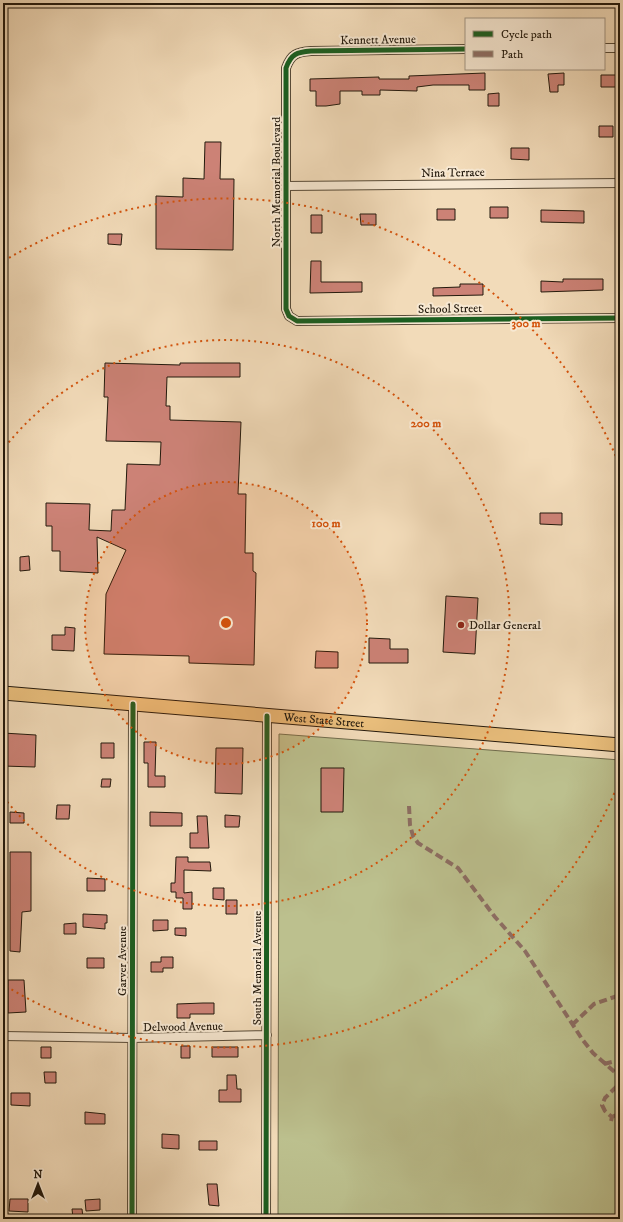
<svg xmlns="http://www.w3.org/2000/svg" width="623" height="1222" font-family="'IM FELL DW Pica',serif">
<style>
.green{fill:#bcc08e;stroke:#706c4d}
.building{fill:#cc8276;stroke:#23190c}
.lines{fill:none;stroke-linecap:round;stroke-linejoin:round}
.street-casing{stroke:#574a37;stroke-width:10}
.primary-casing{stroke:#23190c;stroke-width:15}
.street{stroke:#f7e8d2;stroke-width:8}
.primary{stroke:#e9be7c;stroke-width:13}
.quiet{stroke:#8d6e63;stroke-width:4;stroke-dasharray:8 4;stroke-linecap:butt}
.cycleway-casing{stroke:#f7e8d2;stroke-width:8}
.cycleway{stroke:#1b5e20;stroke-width:5}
.ring{fill:none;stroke:#d4530c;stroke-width:2;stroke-dasharray:2 4}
.poi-dot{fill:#8f2418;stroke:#f7e8d2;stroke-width:1.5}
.labels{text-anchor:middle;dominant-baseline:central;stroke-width:4;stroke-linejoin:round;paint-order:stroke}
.street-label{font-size:12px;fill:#23190c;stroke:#f7e8d2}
.poi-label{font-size:12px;fill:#23190c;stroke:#f7e8d2;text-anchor:start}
.centre{fill:#d4530c;stroke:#f7e8d2;stroke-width:2}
.ring-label{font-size:12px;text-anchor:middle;font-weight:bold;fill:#d4530c;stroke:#f7e8d2;stroke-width:4;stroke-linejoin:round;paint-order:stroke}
</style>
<rect width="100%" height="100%" fill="#f2dbb9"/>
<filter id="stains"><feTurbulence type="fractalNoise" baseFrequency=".005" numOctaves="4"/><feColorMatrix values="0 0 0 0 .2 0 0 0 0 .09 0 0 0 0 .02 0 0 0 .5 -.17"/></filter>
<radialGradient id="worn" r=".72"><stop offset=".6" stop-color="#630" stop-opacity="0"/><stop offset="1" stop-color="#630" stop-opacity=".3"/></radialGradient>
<path class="green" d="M 279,734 L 620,760 L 620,1219 L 278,1219 Z"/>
<path class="building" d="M 485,73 L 485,90 L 469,90 L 469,85 L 433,85 L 417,87 L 417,91 L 380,90 L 380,95 L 362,95 L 362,91 L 340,91 L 340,104 L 326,106 L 316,106 L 316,91 L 310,91 L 310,79 L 379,77 L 379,79 L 409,79 L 409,76 Z
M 564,73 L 564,85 L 558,85 L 558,92 L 550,92 L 548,74 Z
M 601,75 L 617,75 L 618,87 L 601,87 Z
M 499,93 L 499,106 L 488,106 L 488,94 Z
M 599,126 L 613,126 L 613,137 L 599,137 Z
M 205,142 L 221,142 L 220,179 L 234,179 L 233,250 L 156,249 L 156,196 L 183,197 L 183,178 L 204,179 Z
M 511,148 L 529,148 L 529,160 L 511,159 Z
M 490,207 L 508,207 L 508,218 L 490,218 Z
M 437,209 L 455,209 L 455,220 L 437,220 Z
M 541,210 L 584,211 L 584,223 L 541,222 Z
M 360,214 L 376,214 L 376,225 L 361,225 Z
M 311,215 L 322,215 L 322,233 L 311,233 Z
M 108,234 L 122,234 L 121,245 L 108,244 Z
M 311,261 L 321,261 L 321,282 L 362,282 L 362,292 L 310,293 Z
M 563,279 L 603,279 L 603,290 L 541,292 L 541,281 L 563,282 Z
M 460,284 L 483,284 L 483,295 L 433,296 L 433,288 L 460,287 Z
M 105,363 L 180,365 L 180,363 L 240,363 L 240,377 L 167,377 L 166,406 L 170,406 L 170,420 L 241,422 L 238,494 L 246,494 L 245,553 L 253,553 L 253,571 L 256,573 L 254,665 L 189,663 L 189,656 L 104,654 L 106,594 L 126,550 L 97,537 L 98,573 L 60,571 L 60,551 L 52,551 L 52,526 L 46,526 L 46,503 L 90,504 L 89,530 L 111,531 L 112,510 L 125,510 L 127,464 L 160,465 L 161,442 L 106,441 L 108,397 L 104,397 Z
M 540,513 L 562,513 L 562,525 L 540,524 Z
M 29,556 L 30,570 L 20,571 L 20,557 Z
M 446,596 L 478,598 L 475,654 L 443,652 Z
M 65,627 L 75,628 L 74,651 L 52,650 L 52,635 L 65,635 Z
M 369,638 L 390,639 L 390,649 L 408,649 L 408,663 L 369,663 Z
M 316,651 L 338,652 L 338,668 L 315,668 Z
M 3,733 L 36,735 L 35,767 L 3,766 Z
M 144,742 L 156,742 L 155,776 L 165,776 L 165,787 L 148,787 L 148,763 L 144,763 Z
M 101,743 L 114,743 L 114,758 L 101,758 Z
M 216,748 L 243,748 L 242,794 L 215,793 Z
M 321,768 L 344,768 L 343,812 L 321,812 Z
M 102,779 L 111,779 L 110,787 L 101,787 Z
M 57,805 L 70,805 L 69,819 L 56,819 Z
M 10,812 L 24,813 L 24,823 L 10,823 Z
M 150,812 L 182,813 L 182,826 L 150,826 Z
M 225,815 L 240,816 L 239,827 L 225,827 Z
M 197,816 L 207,816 L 209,848 L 190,848 L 190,833 L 198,833 Z
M 10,852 L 31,852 L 31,911 L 22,912 L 20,952 L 10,951 Z
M 176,857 L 188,857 L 188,862 L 210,862 L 211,871 L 184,870 L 184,893 L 192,892 L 192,909 L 183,909 L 183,898 L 176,898 L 176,892 L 171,892 L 171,883 L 175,883 Z
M 87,878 L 105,879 L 105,891 L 87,891 Z
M 213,888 L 224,888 L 224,900 L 213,899 Z
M 226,900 L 237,900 L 237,914 L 226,914 Z
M 83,914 L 107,915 L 107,923 L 105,923 L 105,929 L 83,927 Z
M 153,920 L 168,920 L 168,930 L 153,931 Z
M 76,923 L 76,934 L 64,934 L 64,924 Z
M 175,928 L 186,928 L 186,936 L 175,935 Z
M 161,957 L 173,957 L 173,968 L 163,968 L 163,972 L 151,972 L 151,962 L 161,962 Z
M 87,958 L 104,958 L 104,968 L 87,968 Z
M 8,980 L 24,980 L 26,1012 L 8,1013 Z
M 203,1003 L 214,1003 L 214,1014 L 190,1014 L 190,1018 L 177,1018 L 177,1004 Z
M 181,1046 L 190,1046 L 190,1058 L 181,1058 Z
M 41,1047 L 51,1047 L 51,1058 L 41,1058 Z
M 212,1047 L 238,1047 L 238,1057 L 212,1057 Z
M 44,1072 L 56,1072 L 56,1083 L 45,1083 Z
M 227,1075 L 236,1075 L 237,1089 L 241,1089 L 241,1102 L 219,1102 L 219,1090 L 227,1090 Z
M 11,1093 L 30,1093 L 30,1106 L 11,1105 Z
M 85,1112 L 105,1114 L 105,1124 L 85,1124 Z
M 162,1134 L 179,1135 L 179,1149 L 162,1148 Z
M 199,1141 L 217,1141 L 217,1150 L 199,1150 Z
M 207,1184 L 217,1184 L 219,1206 L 209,1205 Z
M 10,1199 L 28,1199 L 28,1212 L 9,1211 Z
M 100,1199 L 100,1210 L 86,1211 L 85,1200 Z
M 72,1209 L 82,1209 L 83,1218 L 73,1218 Z"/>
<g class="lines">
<defs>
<path id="street" d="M 604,48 L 620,48
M 466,49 L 311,51 C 297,52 291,54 286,68 L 286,309 L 289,316 L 297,321 L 620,318
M 286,186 L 620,183
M 3,1036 L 132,1038 L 267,1035
M 132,1219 L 133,704
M 266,1219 L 267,716"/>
<g id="primary">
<path id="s1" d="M 3,693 L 620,745"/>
</g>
</defs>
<use href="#street" class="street-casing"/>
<use href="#primary" class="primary-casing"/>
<use href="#street" class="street"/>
<use href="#primary" class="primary"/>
<path class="quiet" d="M 409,806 L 410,825 L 413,836 L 418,843 L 458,868 L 495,917 L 525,951 L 582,1039 L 593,1053 L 617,1074 L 617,1086 L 605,1098 L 602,1105 L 605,1111 L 612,1117
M 572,1025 L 594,1004 L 620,995
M 604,1064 L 620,1060
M 611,1121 L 612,1117 L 620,1113"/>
<defs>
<path id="cycleway" d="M 466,49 L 311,51 C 297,52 291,54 286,68 L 286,309 L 289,316 L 297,321 L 620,318
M 132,1219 L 133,704
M 266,1219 L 267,716"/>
</defs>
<use href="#cycleway" class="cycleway-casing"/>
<use href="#cycleway" class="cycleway"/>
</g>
<circle cx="226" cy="623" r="141" fill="#d4530c" fill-opacity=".12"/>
<g class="ring">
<circle cx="226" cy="623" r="141"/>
<path d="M5 447A283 283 0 1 1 5 799"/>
<path d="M619 782A424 424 0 0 1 4 985M4 261A424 424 0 0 1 619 464"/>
</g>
<circle class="poi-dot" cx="461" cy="625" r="4"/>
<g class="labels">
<g class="street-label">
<text transform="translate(378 40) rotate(-1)">Kennett Avenue</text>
<text transform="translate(453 173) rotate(-1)">Nina Terrace</text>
<text transform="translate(276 182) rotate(-90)">North Memorial Boulevard</text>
<text transform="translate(450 309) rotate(-1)">School Street</text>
<text stroke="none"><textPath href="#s1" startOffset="322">West State Street</textPath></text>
<text transform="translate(122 961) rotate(-90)">Garver Avenue</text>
<text transform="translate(257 968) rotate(-90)">South Memorial Avenue</text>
<text transform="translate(183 1027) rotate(-1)">Delwood Avenue</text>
</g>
<g class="poi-label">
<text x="469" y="625">Dollar General</text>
</g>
</g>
<circle cx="226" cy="623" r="6" class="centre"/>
<g class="ring-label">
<text x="526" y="327">300 m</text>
<text x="426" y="427">200 m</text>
<text x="326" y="527">100 m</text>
</g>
<rect width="623" height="1222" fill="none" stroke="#f2dbb9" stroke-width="16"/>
<rect x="4" y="4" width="615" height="1214" fill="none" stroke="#23190c" stroke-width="2"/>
<rect x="8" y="8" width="607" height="1206" fill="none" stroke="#23190c"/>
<rect x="465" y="18" width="140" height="52" fill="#f7e8d2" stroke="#a29583"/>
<rect x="473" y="31" width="20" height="6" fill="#1b5e20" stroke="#a29583"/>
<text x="501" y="38" font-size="12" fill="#23190c">Cycle path</text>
<rect x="473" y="51" width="20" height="6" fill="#8d6e63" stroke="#a29583"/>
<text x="501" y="58" font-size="12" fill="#23190c">Path</text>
<g transform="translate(38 1184)" stroke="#f7e8d2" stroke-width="3" paint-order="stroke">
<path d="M0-3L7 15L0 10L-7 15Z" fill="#23190c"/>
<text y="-6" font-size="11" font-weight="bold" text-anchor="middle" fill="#23190c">N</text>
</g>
<rect width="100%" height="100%" filter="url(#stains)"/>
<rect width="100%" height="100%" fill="url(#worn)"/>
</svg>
